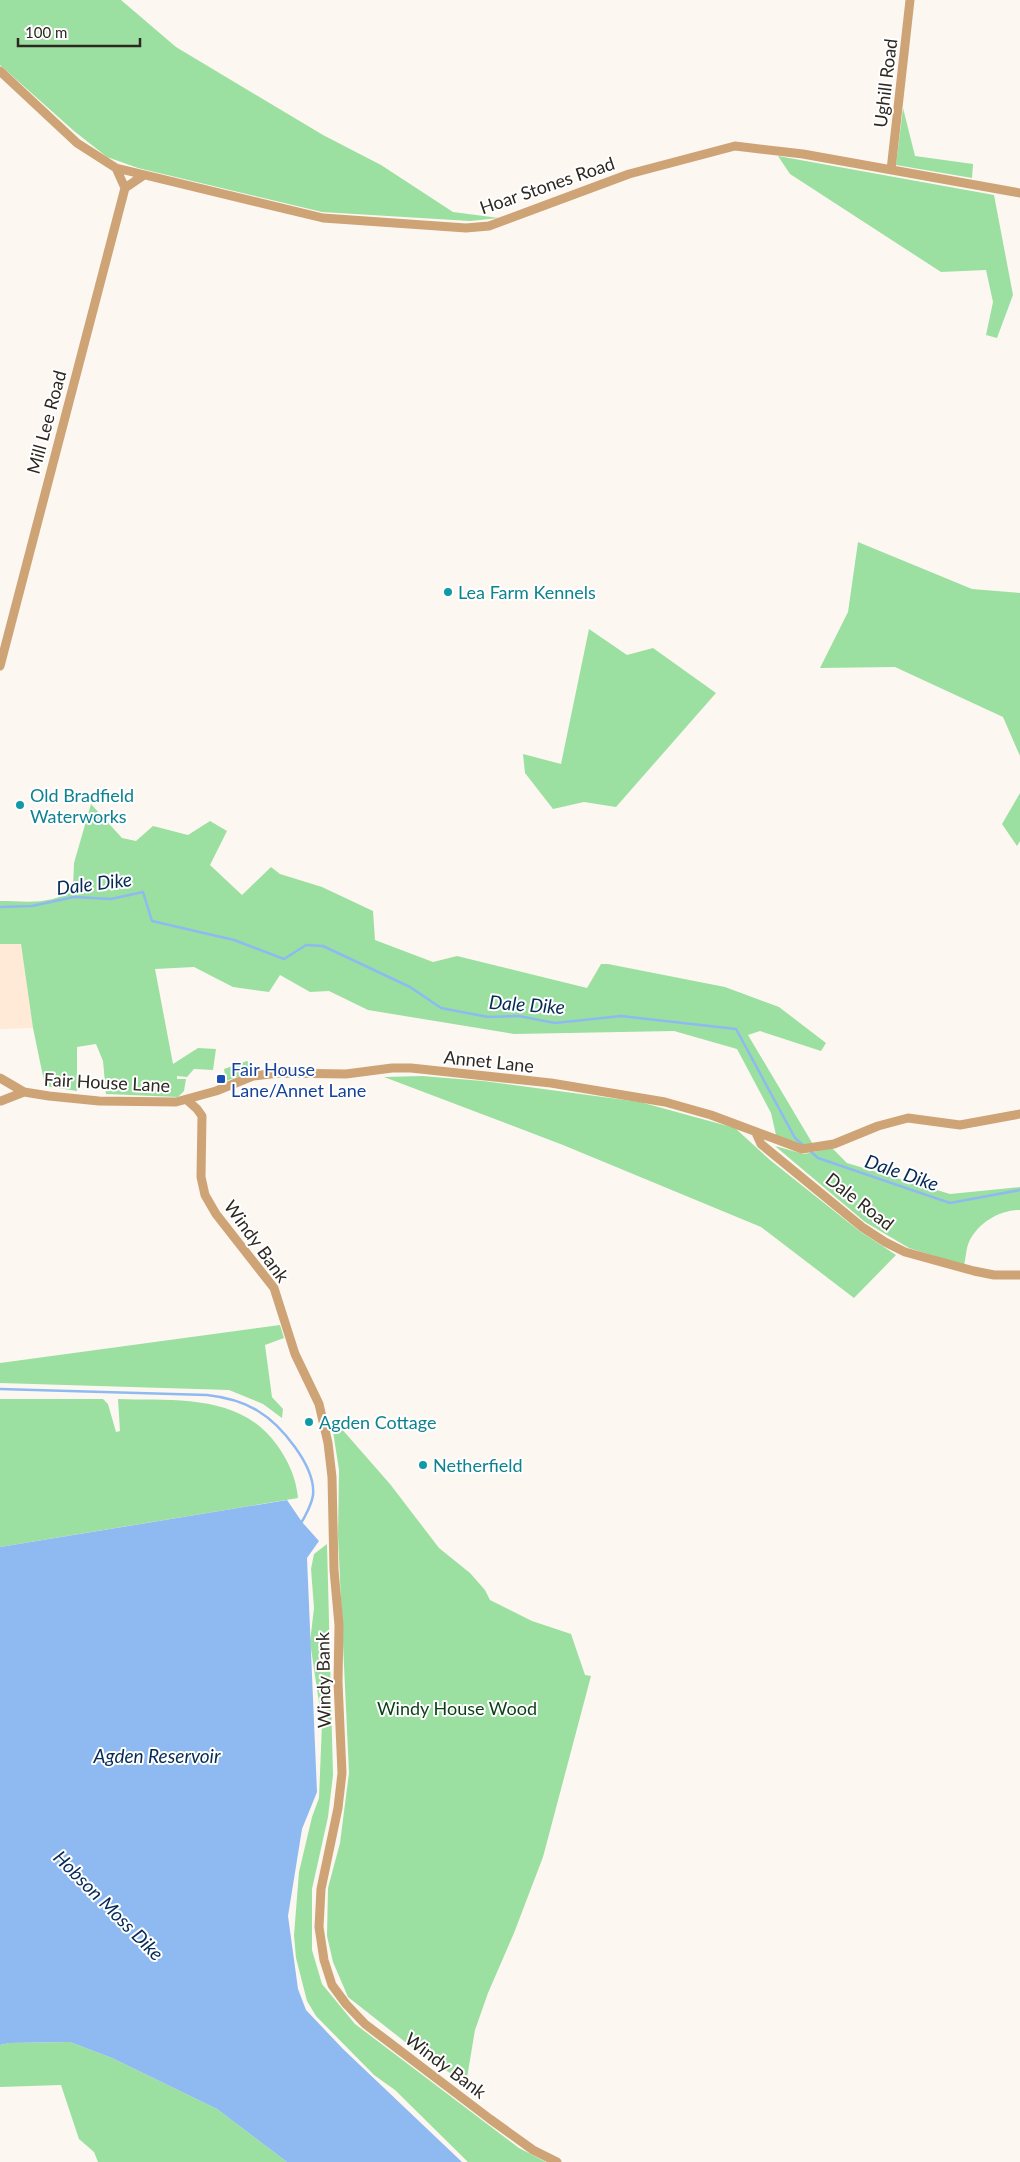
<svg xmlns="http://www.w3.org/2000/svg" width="1020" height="2162" font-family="Lato,sans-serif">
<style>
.built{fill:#feead6}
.green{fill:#9be0a0}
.water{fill:#8ebaf1}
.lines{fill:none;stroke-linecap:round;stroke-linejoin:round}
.stream{stroke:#8ebaf1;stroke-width:2.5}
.minor{stroke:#cea476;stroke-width:9}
.culture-dot{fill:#0f9aa8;stroke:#fff;stroke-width:2}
.transit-dot{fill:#1a4fb4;stroke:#fff;stroke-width:2}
.labels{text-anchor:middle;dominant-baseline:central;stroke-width:4;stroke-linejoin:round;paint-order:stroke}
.street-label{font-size:18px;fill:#2d2822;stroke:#fff}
.culture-label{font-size:18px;fill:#0d838f;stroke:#fff;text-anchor:start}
.transit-label{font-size:18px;fill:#164399;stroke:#fff;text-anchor:start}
.park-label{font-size:18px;fill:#0a3e14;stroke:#fff}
.water-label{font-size:19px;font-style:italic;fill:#042a55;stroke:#fff}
</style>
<rect width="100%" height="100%" fill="#fdf7f2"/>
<path class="built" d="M 0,944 L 21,944 L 33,1028 L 0,1029 Z"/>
<path class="green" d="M 0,0 L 121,0 L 176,47 L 323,135 L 381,165 L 453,212 L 499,218 L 470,221 L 322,212 L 138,168 L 107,157 L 74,131 L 0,65 Z
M 903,108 L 915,156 L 973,164 L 972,178 L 896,165 Z
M 778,156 L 994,195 L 1013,295 L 997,338 L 986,335 L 993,302 L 986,270 L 941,272 L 790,174 Z
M 858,542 L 972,589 L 1020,593 L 1020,756 L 1003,717 L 895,667 L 820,668 L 848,612 Z
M 589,629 L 627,655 L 653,648 L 716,693 L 616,807 L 584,802 L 553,809 L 525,773 L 523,754 L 561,764 Z
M 1020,793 L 1020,841 L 1017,846 L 1002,824 Z
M 91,804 L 122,838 L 136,841 L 153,826 L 188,835 L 210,821 L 227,831 L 210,865 L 242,895 L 271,867 L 280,874 L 322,887 L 373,911 L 375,940 L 433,962 L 457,956 L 587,988 L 601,964 L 608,964 L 725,987 L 779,1007 L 826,1043 L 821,1051 L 760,1031 L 748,1035 L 814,1146 L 802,1147 L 776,1135 L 771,1113 L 737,1049 L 674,1031 L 514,1034 L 368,1010 L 329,991 L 310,992 L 280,975 L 269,992 L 233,987 L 194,967 L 155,969 L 173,1064 L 198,1048 L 216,1049 L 213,1070 L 194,1069 L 187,1077 L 177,1076 L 177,1079 L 186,1079 L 184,1091 L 178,1097 L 106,1094 L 103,1061 L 96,1044 L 77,1047 L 77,1091 L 45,1086 L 33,1028 L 21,944 L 0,944 L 0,901 C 25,901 54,906 73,888 L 74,863 Z
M 247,1061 L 258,1070 L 226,1081 L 224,1069 Z
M 422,1076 L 483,1081 L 640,1102 L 735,1128 L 770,1160 L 858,1230 L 896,1255 L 854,1298 L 761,1227 L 563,1145 L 384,1077 Z
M 775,1146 L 804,1154 L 832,1148 L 847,1163 L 950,1194 L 1020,1187 L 1020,1210 C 999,1210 978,1223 969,1242 C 966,1248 966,1258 964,1265 L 909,1248 L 865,1222 Z
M 280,1325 L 284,1338 L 265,1345 L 272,1397 L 283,1409 L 282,1418 L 263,1404 L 229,1390 L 0,1383 L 0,1363 Z
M 0,1399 L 103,1399 L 108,1404 L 116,1432 L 120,1431 L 118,1399 C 174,1401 240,1393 277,1445 C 289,1462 296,1478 298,1498 L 0,1547 Z
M 333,1419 L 390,1484 L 439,1548 L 470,1573 L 485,1590 L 490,1600 L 532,1621 L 571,1634 L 585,1675 L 591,1676 L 543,1857 L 514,1933 L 488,1993 L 475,2030 L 466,2084 L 409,2045 L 348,1997 L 333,1962 L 327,1936 L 328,1888 L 340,1843 L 349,1773 L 338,1536 L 339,1470 L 332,1425 Z
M 327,1544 L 333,1775 L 328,1817 L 312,1889 L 312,1950 L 322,1984 L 355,2024 L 519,2148 L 546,2162 L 468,2162 L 395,2090 L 374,2075 L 316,2016 L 307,2001 L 296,1958 L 294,1935 L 299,1872 L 312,1817 L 319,1798 L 322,1723 L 310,1642 L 314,1608 L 311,1569 L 314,1554 Z
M 70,2042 L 112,2058 L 217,2109 L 287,2162 L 98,2162 L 94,2152 L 79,2139 L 61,2085 L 0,2087 L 0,2045 L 9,2043 Z"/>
<path class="water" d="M 287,1500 L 302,1522 L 319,1541 L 307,1558 L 317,1792 L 302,1829 L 288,1916 L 298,1989 L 306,2010 L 343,2049 L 462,2162 L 287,2162 L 217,2109 L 112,2058 L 70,2042 L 9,2043 L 0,2045 L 0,1547 Z"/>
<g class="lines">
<path class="stream" d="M 0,907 L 32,906 L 74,897 L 111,899 L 143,892 L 152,921 L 234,940 L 284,959 L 306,945 L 323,946 L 410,987 L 441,1008 L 488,1017 L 519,1016 L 555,1023 L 621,1016 L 736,1029 L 795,1138 L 804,1146
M 809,1150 L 818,1158 L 950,1203 L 1020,1190
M 0,1389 L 207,1395 C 225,1397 242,1401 258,1411 C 280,1424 316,1466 313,1495 C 312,1503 305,1517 301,1523"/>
<path class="minor" d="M 0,71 L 77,143 L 116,168 L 323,218 L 466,228 L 489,226 L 629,174 L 735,146 L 803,154 L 1020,193
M 116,168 L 125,188
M 891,170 L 910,0
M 0,666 L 125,188 L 144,175
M 0,1078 L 24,1092 L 49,1096 L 99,1101 L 176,1102 L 216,1091 L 253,1076 L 279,1073 L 346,1074 L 392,1068 L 411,1068 L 551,1083 L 665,1102 L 711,1115 L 802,1149 L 834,1144 L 878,1126 L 908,1118 L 960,1125 L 1020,1114
M 187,1100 L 197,1109 L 202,1116 L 201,1177 L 205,1195 L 216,1214 L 274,1288 L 295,1354 L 319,1404 L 328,1443 L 332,1477 L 334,1570 L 339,1625 L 338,1682 L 342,1773 L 338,1808 L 321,1889 L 319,1927 L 324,1960 L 332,1985 L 346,2004 L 365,2024 L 490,2119 L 533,2150 L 557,2162
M 1,1101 L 24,1092
M 756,1133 L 761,1144 L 862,1227 L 885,1242 L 905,1252 L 974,1271 L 994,1275 L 1020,1275"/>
</g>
<g class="culture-dot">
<circle cx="448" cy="592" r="5"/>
<circle cx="20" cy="805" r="5"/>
<circle cx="309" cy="1422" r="5"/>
<circle cx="423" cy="1465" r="5"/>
</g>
<rect class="transit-dot" x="216" y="1074" width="10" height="10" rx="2.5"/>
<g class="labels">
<g class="street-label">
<text transform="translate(885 83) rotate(-83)">Ughill Road</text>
<text transform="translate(547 185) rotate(-19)">Hoar Stones Road</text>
<text transform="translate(46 422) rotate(-75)">Mill Lee Road</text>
<text transform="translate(489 1061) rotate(6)">Annet Lane</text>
<text transform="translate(107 1082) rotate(3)">Fair House Lane</text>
<text transform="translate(860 1201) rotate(38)">Dale Road</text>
<text transform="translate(257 1241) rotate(54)">Windy Bank</text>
<text transform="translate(323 1680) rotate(-91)">Windy Bank</text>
<text transform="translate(446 2065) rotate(37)">Windy Bank</text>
</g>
<g class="culture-label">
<text x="458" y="592">Lea Farm Kennels</text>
<text x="30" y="795">Old Bradfield<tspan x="30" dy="21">Waterworks</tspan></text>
<text x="319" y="1422">Agden Cottage</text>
<text x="433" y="1465">Netherfield</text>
</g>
<g class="transit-label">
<text x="231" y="1069">Fair House<tspan x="231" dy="21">Lane/Annet Lane</tspan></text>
</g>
<g class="park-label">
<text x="457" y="1708">Windy House Wood</text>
</g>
<g class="water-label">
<text transform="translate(94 883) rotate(-7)">Dale Dike</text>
<text transform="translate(527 1004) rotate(4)">Dale Dike</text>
<text transform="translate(902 1172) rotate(19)">Dale Dike</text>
<text x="157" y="1755">Agden Reservoir</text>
<text transform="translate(109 1905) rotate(45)">Hobson Moss Dike</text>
</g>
</g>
<path d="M18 38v8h122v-8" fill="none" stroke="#2d2822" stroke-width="2.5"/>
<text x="25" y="38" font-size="15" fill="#2d2822" stroke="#ffffff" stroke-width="4" paint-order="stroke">100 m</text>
</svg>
